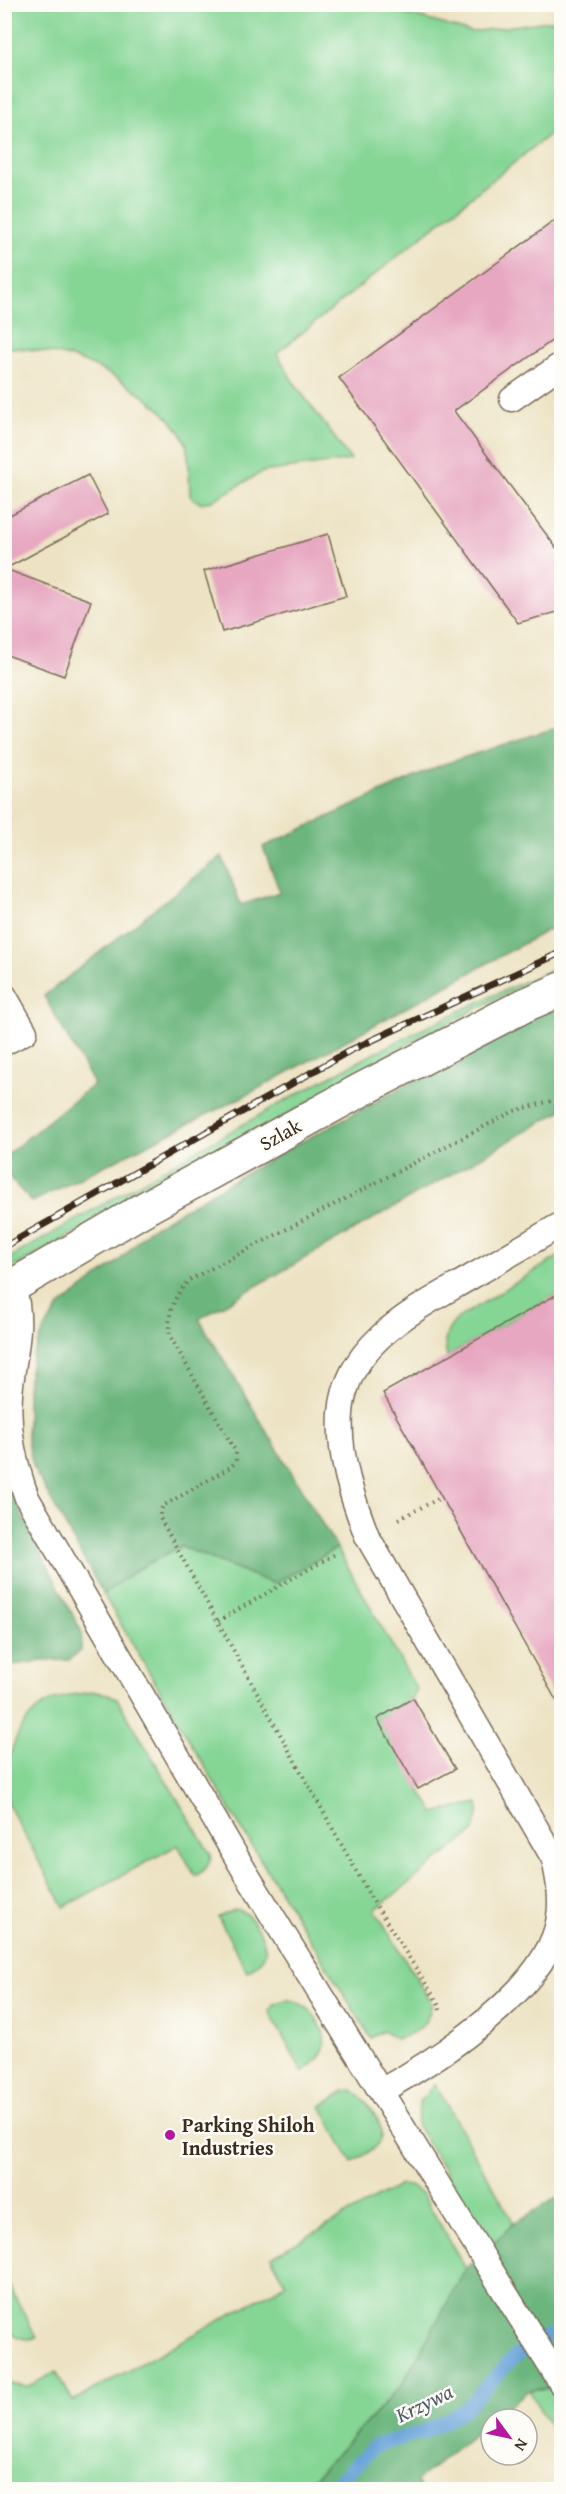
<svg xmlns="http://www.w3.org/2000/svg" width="566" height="2494" font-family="'Gentium Book Plus',serif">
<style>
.green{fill:#85d595;stroke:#60805a;stroke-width:1.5}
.forest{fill:#6cb67e;stroke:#54704e;stroke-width:1.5}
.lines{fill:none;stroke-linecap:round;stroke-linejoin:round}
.stream{stroke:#67a3d8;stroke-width:14}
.building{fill:#e7a7c1}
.lane-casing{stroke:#796b58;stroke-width:27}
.street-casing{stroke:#796b58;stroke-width:36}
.path{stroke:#796b58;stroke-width:4;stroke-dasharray:1.5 4.5;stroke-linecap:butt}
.lane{stroke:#fff;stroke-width:24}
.street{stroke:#fff;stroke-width:33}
.rail-casing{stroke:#3b2a1e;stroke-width:7}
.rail{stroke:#fdfcf7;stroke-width:4.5;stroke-dasharray:14;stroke-linecap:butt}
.poi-dot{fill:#b5179e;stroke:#fdfcf7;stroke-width:2}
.labels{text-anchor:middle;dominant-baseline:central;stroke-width:5;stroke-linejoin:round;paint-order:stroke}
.street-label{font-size:20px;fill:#3b2a1e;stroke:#fdfcf7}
.poi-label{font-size:20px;font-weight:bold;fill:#3b2a1e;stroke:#fdfcf7;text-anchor:start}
.water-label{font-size:21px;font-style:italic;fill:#4d5a68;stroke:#fdfcf7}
</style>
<rect width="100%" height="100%" fill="#fdfcf7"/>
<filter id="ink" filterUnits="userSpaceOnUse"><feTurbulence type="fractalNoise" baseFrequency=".0167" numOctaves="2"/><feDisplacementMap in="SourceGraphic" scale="12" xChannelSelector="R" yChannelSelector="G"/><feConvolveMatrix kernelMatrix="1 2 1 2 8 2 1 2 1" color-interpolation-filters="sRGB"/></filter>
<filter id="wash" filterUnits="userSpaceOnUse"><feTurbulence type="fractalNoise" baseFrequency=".008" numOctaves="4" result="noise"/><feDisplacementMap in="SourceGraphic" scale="24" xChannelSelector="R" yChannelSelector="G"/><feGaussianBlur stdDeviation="1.35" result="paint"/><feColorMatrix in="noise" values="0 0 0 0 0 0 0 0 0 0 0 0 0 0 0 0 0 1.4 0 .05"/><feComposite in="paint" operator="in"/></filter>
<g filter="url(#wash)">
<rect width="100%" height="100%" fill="#ede3c4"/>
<path class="green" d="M 4,5 L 382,5 L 393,10 L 471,32 L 561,19 L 561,125 L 277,353 L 292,380 L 351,460 L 262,472 L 212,501 L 200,503 L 190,496 C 189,482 190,453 185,441 C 170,408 114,373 81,361 C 57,352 30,349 5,347 Z
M 561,966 L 561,973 L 508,993 L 409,1043 L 259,1132 L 5,1272 L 4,1261 C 187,1157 367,1046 561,966 Z
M 561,1255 L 561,1292 L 447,1357 C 443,1339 445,1331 458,1318 Z
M 181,1546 L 274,1584 L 337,1548 L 417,1690 L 413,1698 L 378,1719 L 434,1813 L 478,1803 L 479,1810 L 474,1831 L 375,1910 L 432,2004 C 427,2026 418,2033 396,2039 L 383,2031 L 371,2038 L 238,1823 L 103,1594 L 138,1569 Z
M 95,1692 L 109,1694 L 117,1699 L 211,1855 C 209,1866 205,1871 195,1876 L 178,1845 L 64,1907 L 9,1806 C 0,1776 12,1731 37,1710 C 52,1697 76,1694 95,1692 Z
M 236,1909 C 248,1913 250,1918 257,1928 C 270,1949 269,1958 247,1971 L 218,1917 Z
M 286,2000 C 306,1999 328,2026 324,2047 C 322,2058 311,2066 302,2072 L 269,2011 L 275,2004 Z
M 435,2084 L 514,2223 L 491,2246 L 416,2124 L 420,2101 Z
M 353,2090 C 362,2096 367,2103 373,2112 C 392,2141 376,2147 352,2163 L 321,2106 L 345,2091 Z
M 400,2185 L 410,2186 L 423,2195 L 466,2269 L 401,2386 L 303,2489 L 5,2489 L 4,2383 L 27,2387 L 56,2372 L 73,2401 L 286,2284 L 271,2257 Z
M 4,2278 L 5,2278 L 37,2338 C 0,2346 4,2304 4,2278 Z
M 555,2388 L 561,2400 L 561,2447 L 529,2390 Z"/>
<path class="forest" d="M 561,726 L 561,923 L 252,1092 L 32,1202 L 5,1173 L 5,1156 L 94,1084 L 44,996 L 222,856 L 241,905 L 280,892 L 263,847 L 441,765 Z
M 561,1005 L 561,1111 L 199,1319 L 337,1548 L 274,1584 L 181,1546 L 138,1569 L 103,1594 L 34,1469 L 27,1442 L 27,1386 L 33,1355 L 44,1330 L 59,1307 L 120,1260 L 148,1230 L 270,1159 L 515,1026 Z
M 5,1473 L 15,1502 L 82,1633 L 81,1650 L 69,1660 L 43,1661 L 5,1666 Z
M 561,2195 L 561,2387 L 529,2390 L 416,2481 L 420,2489 L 303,2490 L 401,2386 L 466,2269 L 514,2223 Z"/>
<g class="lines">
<path class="stream" d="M 329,2490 L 375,2446 L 425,2431 L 463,2411 L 515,2356 L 562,2327"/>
</g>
<g id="blocks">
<path class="building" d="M 561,216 L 561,334 L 454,411 L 561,554 L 561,611 L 518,623 L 339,378 Z
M 88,475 L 108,514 L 5,569 L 91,601 L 64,676 L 4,654 L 4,518 Z
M 328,534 L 346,596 L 222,632 L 204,571 Z
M 561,1292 L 561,1709 L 383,1393 Z
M 413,1698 L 455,1769 L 418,1789 L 377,1719 Z"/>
</g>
</g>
<g filter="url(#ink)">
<use href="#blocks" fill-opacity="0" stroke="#796b58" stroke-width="1.5"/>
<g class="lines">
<defs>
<path id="lane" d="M 512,399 L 562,364
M 4,995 L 25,1032 L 4,1043
M 13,1286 C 25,1326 13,1355 10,1395 C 7,1432 15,1464 27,1498 L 244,1870 L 562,2385
M 381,2091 C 438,2059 550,1988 559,1917 C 562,1897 558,1878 554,1859 L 367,1536 C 352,1497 338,1456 341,1413 C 346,1342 418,1308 471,1277 C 501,1260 531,1242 562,1224"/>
<path id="street" d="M 4,1291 L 151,1205 L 359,1091 L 525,1005 L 562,989"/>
</defs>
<use href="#lane" class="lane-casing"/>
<use href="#street" class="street-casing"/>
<path class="path" d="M 399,1519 L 442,1497
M 218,1621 L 337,1553
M 440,2010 L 438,2003 L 370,1896 L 160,1518 L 160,1512 L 163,1506 L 231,1467 L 236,1461 L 236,1452 L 170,1336 C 167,1313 173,1298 189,1280 L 514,1111 L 562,1098"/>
<use href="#lane" class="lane"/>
<use href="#street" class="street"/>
<defs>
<path id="rail" d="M 4,1247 L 351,1050 L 562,952"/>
</defs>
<use href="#rail" class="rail-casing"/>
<use href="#rail" class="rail"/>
</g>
</g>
<circle class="poi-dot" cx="170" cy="2135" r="6"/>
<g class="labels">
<g class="street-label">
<text transform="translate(280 1134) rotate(-29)">Szlak</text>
</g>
<g class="poi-label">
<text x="182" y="2124">Parking Shiloh<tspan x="182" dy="23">Industries</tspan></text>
</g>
<g class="water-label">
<text transform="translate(424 2403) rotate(-26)">Krzywa</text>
</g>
</g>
<rect width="566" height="2494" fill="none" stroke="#fdfcf7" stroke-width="24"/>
<g transform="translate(509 2437) rotate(123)"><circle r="28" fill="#fdfcf7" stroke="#afa8a0" stroke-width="1.5"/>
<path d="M0-4.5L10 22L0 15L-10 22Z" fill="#b5179e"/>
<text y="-9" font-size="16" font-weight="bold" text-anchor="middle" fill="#3b2a1e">N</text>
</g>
</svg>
